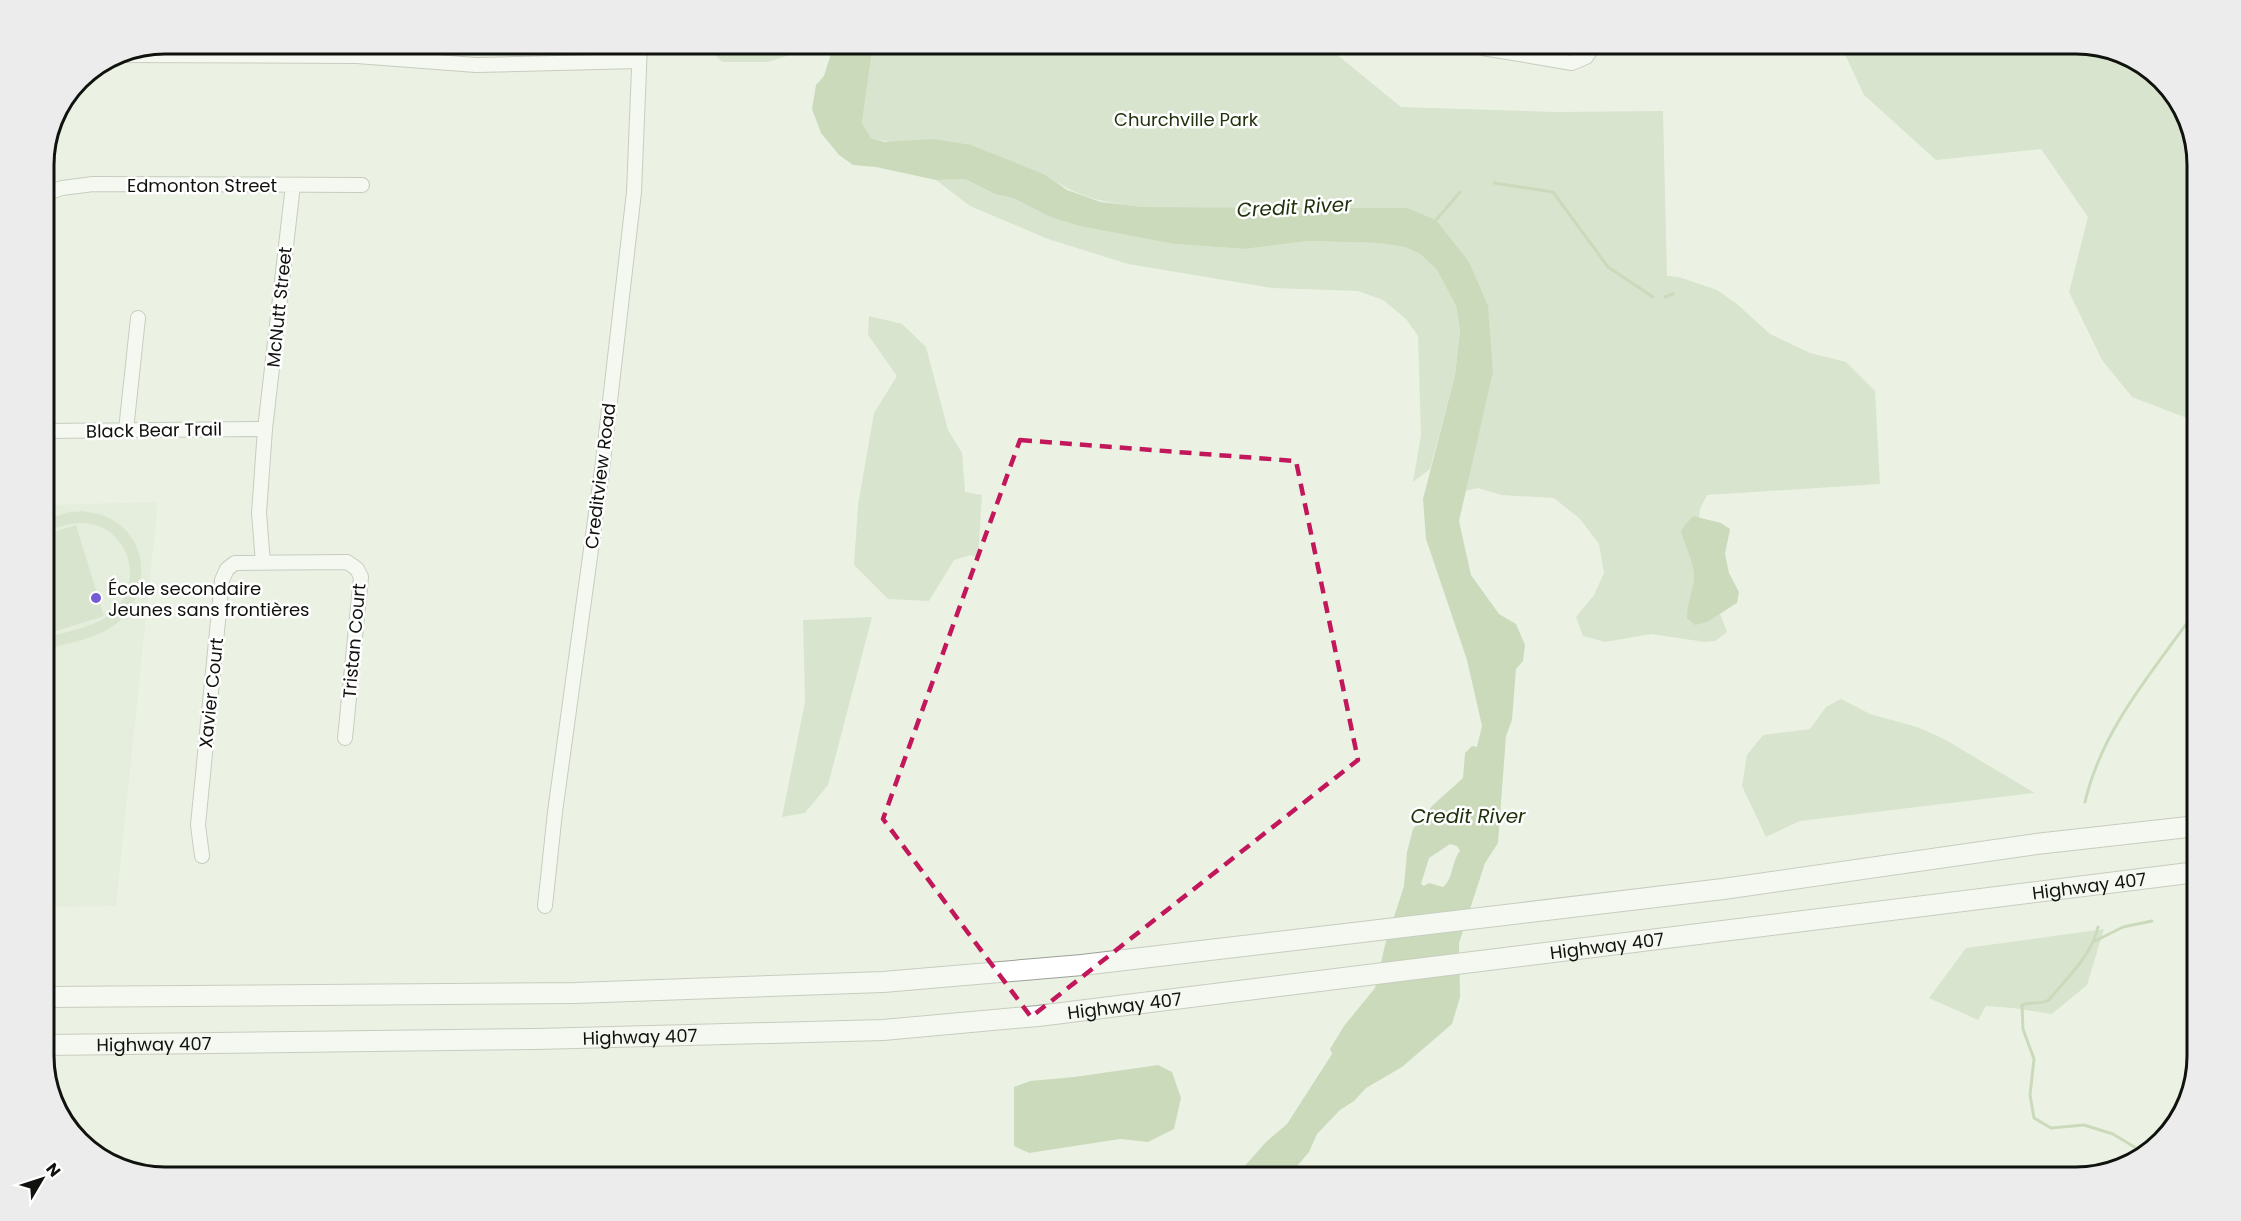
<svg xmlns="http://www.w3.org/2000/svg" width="2241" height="1221" font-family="Poppins,sans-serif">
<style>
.built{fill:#dee9d4}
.green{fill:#c2d3b1}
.water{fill:#a3bd8a;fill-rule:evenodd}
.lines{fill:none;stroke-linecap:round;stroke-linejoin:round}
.stream{stroke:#a3bd8a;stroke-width:3}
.minor-casing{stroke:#9aa194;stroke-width:16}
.highway-casing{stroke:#9aa194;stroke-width:22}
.minor{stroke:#fff;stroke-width:14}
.highway{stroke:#fff;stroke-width:20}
.marked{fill:none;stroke:#c2185b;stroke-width:4.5;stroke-dasharray:12 8;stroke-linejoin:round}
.poi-dot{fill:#725bd5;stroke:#fff;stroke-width:2}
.labels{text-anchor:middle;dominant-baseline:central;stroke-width:5;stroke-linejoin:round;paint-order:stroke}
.park-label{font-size:18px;fill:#21320c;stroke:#fff}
.street-label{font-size:18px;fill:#10120e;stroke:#fff}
.poi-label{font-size:18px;fill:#10120e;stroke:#fff;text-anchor:start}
.water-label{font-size:20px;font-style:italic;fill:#1f300a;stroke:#fff}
.rim{fill:none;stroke:#10120e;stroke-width:3}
</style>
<rect width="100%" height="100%" fill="#ebf2e4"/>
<path class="built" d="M 158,502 L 116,906 L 44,907 L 44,505 Z"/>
<path class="green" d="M 705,44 L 816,44 L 811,48 L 768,62 L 722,62 Z
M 873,44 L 1324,44 L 1401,107 L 1555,112 L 1663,111 L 1667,276 L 1679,277 L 1717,290 L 1737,304 L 1770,334 L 1810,353 L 1846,362 L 1875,391 L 1880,484 L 1707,495 L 1700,509 L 1698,529 L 1717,606 L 1727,632 L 1715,641 L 1705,642 L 1651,634 L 1605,642 L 1583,636 L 1576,617 L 1594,595 L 1604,573 L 1599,544 L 1580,519 L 1554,498 L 1501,495 L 1478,488 L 1465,491 L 1493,372 L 1491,352 L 1436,220 L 1408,208 L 1143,207 C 1103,202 1080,199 1046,175 L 871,138 L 862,123 Z
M 1840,44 L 2076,44 L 2130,56 L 2177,98 L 2197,158 L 2197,418 L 2192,420 L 2132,397 L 2102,360 L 2069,292 L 2088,217 L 2041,149 L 1936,160 L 1864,95 Z
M 965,179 L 995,194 L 1013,198 L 1050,217 L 1079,226 L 1174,244 L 1245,249 L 1308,241 L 1378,243 L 1405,247 L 1420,254 L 1437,270 L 1456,306 L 1460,331 L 1455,375 L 1430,469 L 1413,482 L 1421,435 L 1418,336 L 1406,319 L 1383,300 L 1358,291 L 1272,288 L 1128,264 L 1048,239 L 970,206 L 936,180 Z
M 869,316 L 902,324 L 926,347 L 948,430 L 962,453 L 965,492 L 982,495 L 978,558 L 971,555 L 954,560 L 929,601 L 888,599 L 854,565 L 858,505 L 874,413 L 897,376 L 868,335 Z
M 84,511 C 90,513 96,513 102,515 C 150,532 153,593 117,623 C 98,639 67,643 44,650 L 44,638 C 64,632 92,628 109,615 C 146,587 132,527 84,523 C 71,522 56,528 44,532 L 44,520 L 70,512 Z
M 76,525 L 104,616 L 44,635 L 44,535 Z
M 872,617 L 828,785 L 805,813 L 782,817 L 805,702 L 803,620 Z
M 1841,699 L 1870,714 L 1917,727 L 1944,739 L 2035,793 L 1800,821 L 1766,837 L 1742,786 L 1747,755 L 1763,735 L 1810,729 L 1826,707 Z
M 2104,929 L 2087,985 L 2052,1014 L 2013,1008 L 1986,1006 L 1978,1020 L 1929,998 L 1966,948 Z"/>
<path class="water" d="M 834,44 L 873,44 L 862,123 L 871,138 L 885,142 L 933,139 L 971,145 L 1046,175 L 1067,190 L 1101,202 L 1143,207 L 1408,208 L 1436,220 L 1469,262 L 1488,306 L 1493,372 L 1459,521 L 1471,575 L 1499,614 L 1516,624 L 1525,645 L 1523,661 L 1516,669 L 1512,720 L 1506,736 L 1498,843 L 1485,863 L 1459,943 L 1460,997 L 1452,1024 L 1402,1067 L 1366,1088 L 1354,1101 L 1340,1110 L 1317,1134 L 1309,1152 L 1288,1177 L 1235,1177 L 1266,1142 L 1287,1124 L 1332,1054 L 1330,1049 L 1344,1026 L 1375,988 L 1385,945 L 1404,886 L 1407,852 L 1413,829 L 1433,805 L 1463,778 L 1465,753 L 1472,746 L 1477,747 L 1482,726 L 1467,660 L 1426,539 L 1423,499 L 1455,375 L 1460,331 L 1456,306 L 1437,270 L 1420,254 L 1405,247 L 1378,243 L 1308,241 L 1245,249 L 1174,244 L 1079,226 L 1050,217 L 1013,198 L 995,194 L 965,179 L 936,180 L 876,167 L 853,165 L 839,155 L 821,133 L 812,109 L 816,85 L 824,76 ZM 1450,844 L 1457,846 L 1460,851 C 1451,862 1454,878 1443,887 L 1429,883 L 1424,886 L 1421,884 L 1429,858 Z
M 1693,516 L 1721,523 L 1730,529 L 1725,554 L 1729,573 L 1739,592 L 1737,603 L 1707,622 L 1695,625 L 1687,618 C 1687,601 1694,590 1694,576 C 1694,561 1684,545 1681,530 Z
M 1158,1065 L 1172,1072 L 1181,1098 L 1174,1129 L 1148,1142 L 1120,1139 L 1029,1153 L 1014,1146 L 1014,1087 L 1030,1081 L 1074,1077 Z"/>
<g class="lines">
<path class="stream" d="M 1494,183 L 1553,192 L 1608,267 L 1653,297
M 1436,220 L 1460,192
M 1665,297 L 1673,294
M 2085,802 C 2102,728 2155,669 2197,609
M 2098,927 C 2091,957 2067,977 2049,1000 C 2040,1005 2031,1001 2022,1005 L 2023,1029 L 2034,1059 L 2030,1095 L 2034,1118 L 2051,1128 L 2084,1125 L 2113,1134 L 2146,1154
M 2095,941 L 2123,927 L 2152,921"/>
<defs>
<path id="minor" d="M 1474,44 L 1483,48 L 1572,63 L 1586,57 L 1595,44
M 115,55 L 357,56 L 476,65 L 638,61
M 44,194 L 62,188 L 93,184 L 362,185
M 126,430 L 138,318
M 44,431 L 265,429
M 263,563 L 259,513 L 265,429 L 293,185
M 202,856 L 198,825 L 222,580 L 227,569 L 235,563 L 347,562 L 357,569 L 361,577 L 345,738
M 545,906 L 555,812 L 603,462 L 634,192 L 640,44"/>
<g id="highway">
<path d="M 44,997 L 575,993 L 883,982 L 1082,965 L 1320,937 L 1723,889 L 2036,844 L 2197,826"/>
<path id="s1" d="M 44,1045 L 537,1039 L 883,1030 L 1038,1016 L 2197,872"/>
</g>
</defs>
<use href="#minor" class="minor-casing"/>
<use href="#highway" class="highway-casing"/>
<use href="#minor" class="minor"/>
<use href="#highway" class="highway"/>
</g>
<path d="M0 0H2241V1221H0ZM 1020,440 L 1296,461 L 1358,760 L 1031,1017 L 883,819 Z" fill="#ebf2e4" fill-opacity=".55" fill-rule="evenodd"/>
<path class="marked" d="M 1020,440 L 1296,461 L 1358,760 L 1031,1017 L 883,819 Z"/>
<circle class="poi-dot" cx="96" cy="598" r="6"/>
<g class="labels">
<g class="park-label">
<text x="1186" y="119">Churchville Park</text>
</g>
<g class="street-label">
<text x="202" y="185">Edmonton Street</text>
<text transform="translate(279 307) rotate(-84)">McNutt Street</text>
<text transform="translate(154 430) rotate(-1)">Black Bear Trail</text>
<text transform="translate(600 476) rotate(-83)">Creditview Road</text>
<text transform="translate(354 641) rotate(-85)">Tristan Court</text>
<text transform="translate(211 693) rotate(-84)">Xavier Court</text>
<text stroke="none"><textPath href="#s1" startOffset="2054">Highway 407</textPath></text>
<text stroke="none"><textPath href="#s1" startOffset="1568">Highway 407</textPath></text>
<text stroke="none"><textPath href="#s1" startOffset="1082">Highway 407</textPath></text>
<text stroke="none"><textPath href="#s1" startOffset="596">Highway 407</textPath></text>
<text stroke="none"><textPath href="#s1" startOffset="110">Highway 407</textPath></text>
</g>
<g class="poi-label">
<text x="108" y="588">École secondaire<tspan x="108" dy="21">Jeunes sans frontières</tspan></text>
</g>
<g class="water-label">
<text transform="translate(1294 207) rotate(-3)">Credit River</text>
<text x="1468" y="816">Credit River</text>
</g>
</g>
<path d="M0 0H2241V1221H0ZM165 54H2076A111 111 0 0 1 2187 165V1056A111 111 0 0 1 2076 1167H165A111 111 0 0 1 54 1056V165A111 111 0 0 1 165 54Z" fill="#ececec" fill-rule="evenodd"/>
<path class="rim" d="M165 54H2076A111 111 0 0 1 2187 165V1056A111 111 0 0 1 2076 1167H165A111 111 0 0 1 54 1056V165A111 111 0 0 1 165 54Z"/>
<g transform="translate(42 1179) rotate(51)" stroke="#ffffff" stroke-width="4.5" paint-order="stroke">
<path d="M0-4.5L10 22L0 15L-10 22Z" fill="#10120e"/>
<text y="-9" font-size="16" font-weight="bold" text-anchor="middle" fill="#10120e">N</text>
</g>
</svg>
